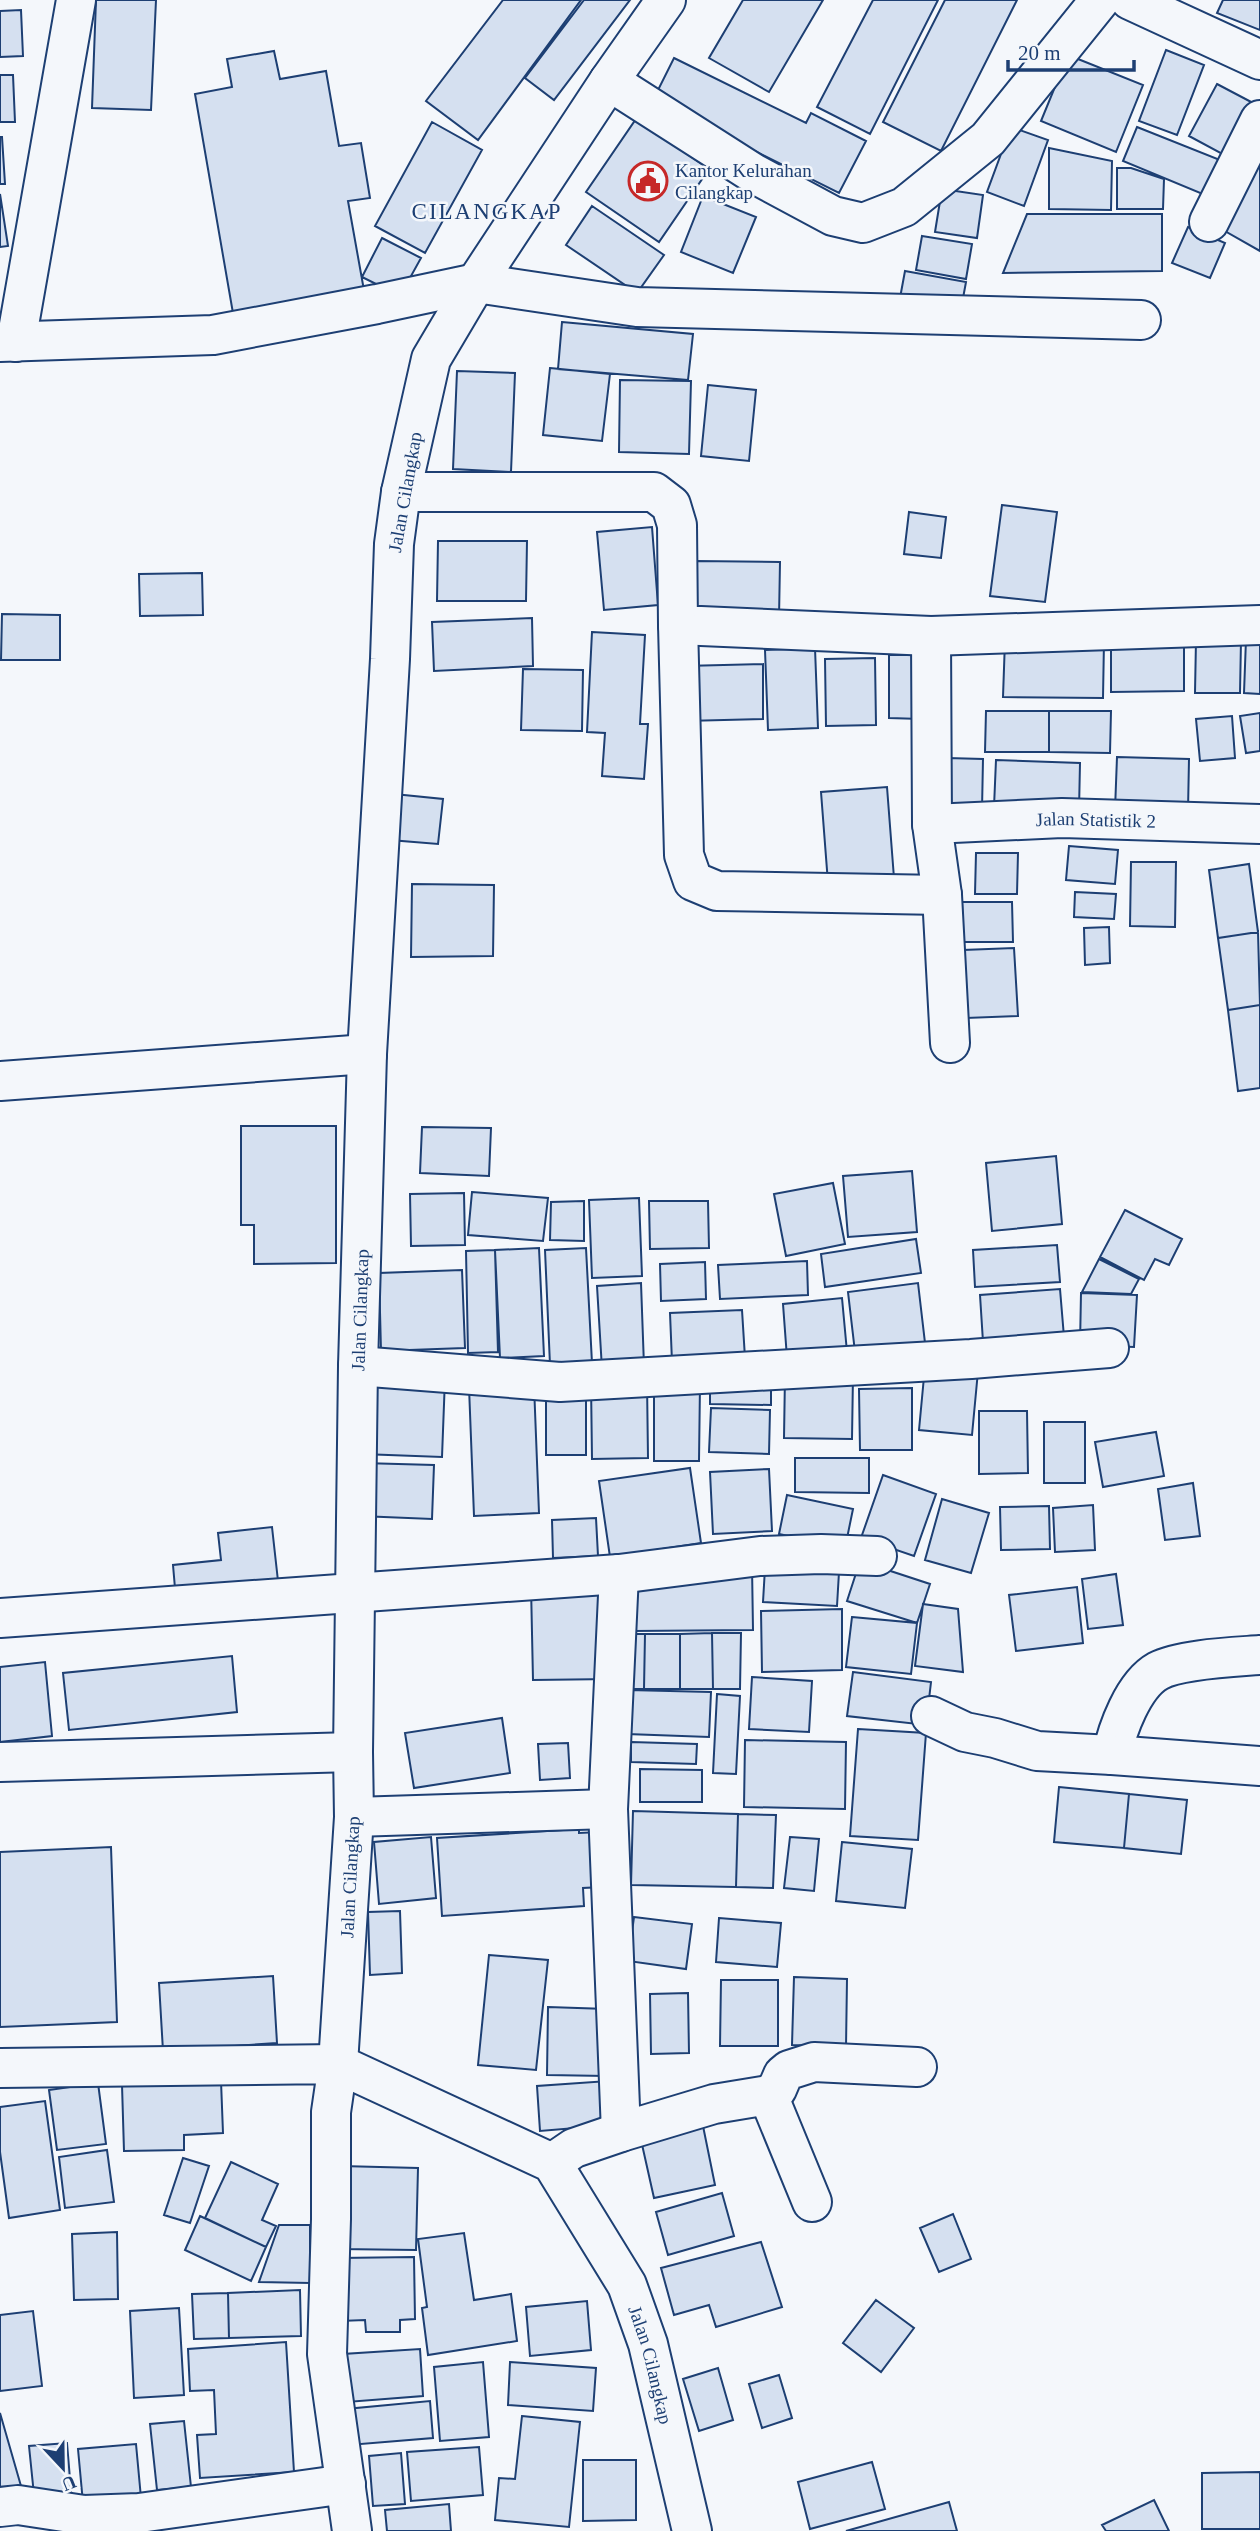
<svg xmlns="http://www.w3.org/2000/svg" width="1260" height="2531" font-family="'Times New Roman',serif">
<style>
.building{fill:#d5e0f0;stroke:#1d3f73;stroke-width:2}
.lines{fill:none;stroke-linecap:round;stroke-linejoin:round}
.minor-casing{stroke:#1d3f73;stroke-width:42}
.minor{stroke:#f4f7fb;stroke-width:38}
.labels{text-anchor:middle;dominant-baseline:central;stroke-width:5;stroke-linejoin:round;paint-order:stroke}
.poi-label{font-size:19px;fill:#1d3f73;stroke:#f4f7fb;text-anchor:start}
.street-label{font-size:19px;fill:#1d3f73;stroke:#f4f7fb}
.quarter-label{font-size:23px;letter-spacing:2px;fill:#1d3f73;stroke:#f4f7fb}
</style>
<rect width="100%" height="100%" fill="#f4f7fb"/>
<path class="building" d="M 96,0 L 156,0 L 151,110 L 92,108 Z
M 503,0 L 581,0 L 478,140 L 426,101 Z
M 584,0 L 630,0 L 554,100 L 525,78 Z
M 743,0 L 823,0 L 769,92 L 709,58 Z
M 873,0 L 938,0 L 870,134 L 817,107 Z
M 945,0 L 1017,0 L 941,151 L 883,122 Z
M 1223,0 L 1260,0 L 1260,30 L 1217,13 Z
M 21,10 L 23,56 L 0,57 L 0,11 Z
M 1166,50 L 1204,65 L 1177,135 L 1139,121 Z
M 274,51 L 280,79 L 326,71 L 339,146 L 361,143 L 370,198 L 348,201 L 365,296 L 234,319 L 195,94 L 232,87 L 227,59 Z
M 1068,55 L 1143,85 L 1116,152 L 1041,121 Z
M 674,58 L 806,123 L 811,113 L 866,141 L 839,193 L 653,100 Z
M 0,75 L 13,75 L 15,122 L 0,122 Z
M 1217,84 L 1255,104 L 1226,156 L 1189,136 Z
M 636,119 L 709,169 L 659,242 L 586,192 Z
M 432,122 L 482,150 L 425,253 L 375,226 Z
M 1011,127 L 1048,140 L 1024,206 L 987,192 Z
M 1137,127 L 1220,160 L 1205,195 L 1123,161 Z
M 0,137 L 2,137 L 5,184 L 0,184 Z
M 1049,148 L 1112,161 L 1111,210 L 1049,209 Z
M 1260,157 L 1260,251 L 1216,226 Z
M 1117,168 L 1131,168 L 1164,179 L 1163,209 L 1117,209 Z
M 942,189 L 983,195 L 977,238 L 935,232 Z
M 0,194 L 8,246 L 0,247 Z
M 703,196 L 756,217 L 733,273 L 681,252 Z
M 592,206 L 664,255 L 637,293 L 566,245 Z
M 1027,214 L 1162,214 L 1162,271 L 1003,273 Z
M 1188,227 L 1225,243 L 1210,278 L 1172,263 Z
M 922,236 L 972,244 L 966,279 L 916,270 Z
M 382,238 L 421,258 L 400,296 L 362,277 Z
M 905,271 L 966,282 L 961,309 L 900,298 Z
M 562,322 L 693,334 L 688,380 L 558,369 Z
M 550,368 L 610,374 L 602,441 L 543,435 Z
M 457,371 L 515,373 L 511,472 L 453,469 Z
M 620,380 L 691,381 L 689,454 L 619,452 Z
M 708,385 L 756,390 L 749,461 L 701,456 Z
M 1002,505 L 1057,512 L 1045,602 L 990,596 Z
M 909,512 L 946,517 L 941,558 L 904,554 Z
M 652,527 L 658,605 L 604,610 L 597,532 Z
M 438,541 L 527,541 L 526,601 L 437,601 Z
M 695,561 L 780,562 L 779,618 L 694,617 Z
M 202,573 L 203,615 L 140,616 L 139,574 Z
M 2,614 L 60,615 L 60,660 L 1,660 Z
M 532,618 L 533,666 L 434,671 L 432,622 Z
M 592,632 L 645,635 L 640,724 L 648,724 L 644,779 L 602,776 L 605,733 L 587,732 Z
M 1246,639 L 1260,640 L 1260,694 L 1244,693 Z
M 1005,640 L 1104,641 L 1103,698 L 1003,697 Z
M 1196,640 L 1241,640 L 1240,693 L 1195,693 Z
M 1111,641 L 1184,641 L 1184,691 L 1111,692 Z
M 815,648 L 818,728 L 768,730 L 765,650 Z
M 889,655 L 922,655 L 921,719 L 889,718 Z
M 875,658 L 876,725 L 826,726 L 825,659 Z
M 763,664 L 763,719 L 685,721 L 684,666 Z
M 523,669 L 583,670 L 582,731 L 521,730 Z
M 986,711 L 1049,711 L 1049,752 L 985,752 Z
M 1049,711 L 1111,711 L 1110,753 L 1049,752 Z
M 1260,713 L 1260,751 L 1246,753 L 1240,716 Z
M 1232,716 L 1235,758 L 1200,761 L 1196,719 Z
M 1117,757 L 1189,759 L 1188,811 L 1115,810 Z
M 947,758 L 983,759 L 982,810 L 946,809 Z
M 996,760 L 1080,763 L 1079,810 L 994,807 Z
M 887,787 L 894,878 L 828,883 L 821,792 Z
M 394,794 L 443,799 L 438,844 L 390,840 Z
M 1069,846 L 1118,850 L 1115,884 L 1066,880 Z
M 976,853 L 1018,853 L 1017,894 L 975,894 Z
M 1131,862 L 1176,862 L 1175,927 L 1130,926 Z
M 1249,864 L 1258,932 L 1218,938 L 1209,870 Z
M 412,884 L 494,885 L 493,956 L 411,957 Z
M 1075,892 L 1116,894 L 1114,919 L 1074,917 Z
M 962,902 L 1012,902 L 1013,942 L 963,942 Z
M 1109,927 L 1110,963 L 1085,965 L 1084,928 Z
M 1258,932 L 1260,1005 L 1228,1010 L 1218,938 Z
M 1014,948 L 1018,1016 L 966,1018 L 963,950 Z
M 1260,1005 L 1260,1088 L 1238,1091 L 1228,1010 Z
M 241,1126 L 336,1126 L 336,1263 L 254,1264 L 254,1225 L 241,1225 Z
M 422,1127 L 491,1128 L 489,1176 L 420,1173 Z
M 1056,1156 L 1062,1224 L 992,1231 L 986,1163 Z
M 912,1171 L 917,1232 L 848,1237 L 843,1176 Z
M 833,1183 L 845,1244 L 786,1256 L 774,1194 Z
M 472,1192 L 548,1198 L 543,1241 L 468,1235 Z
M 464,1193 L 465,1245 L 411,1246 L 410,1194 Z
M 639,1198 L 642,1276 L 592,1278 L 589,1200 Z
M 584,1201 L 584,1241 L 550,1240 L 551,1202 Z
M 649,1201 L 708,1201 L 709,1248 L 650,1249 Z
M 1125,1210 L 1182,1239 L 1169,1265 L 1155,1259 L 1144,1280 L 1100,1257 Z
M 916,1239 L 921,1273 L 825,1287 L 821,1254 Z
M 1057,1245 L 1060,1282 L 975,1287 L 973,1250 Z
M 539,1248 L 544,1356 L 500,1358 L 495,1250 Z
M 586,1248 L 592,1363 L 550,1365 L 545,1250 Z
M 495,1250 L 498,1352 L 468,1353 L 466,1251 Z
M 1099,1259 L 1139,1279 L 1131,1294 L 1082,1292 Z
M 807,1261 L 808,1295 L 720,1299 L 718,1265 Z
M 705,1262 L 706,1299 L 661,1301 L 660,1264 Z
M 462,1270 L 465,1348 L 381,1351 L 379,1273 Z
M 641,1283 L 644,1366 L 602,1369 L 597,1286 Z
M 918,1283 L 925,1343 L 855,1352 L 848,1292 Z
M 1060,1289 L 1064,1337 L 983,1342 L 980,1295 Z
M 1081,1293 L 1137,1295 L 1134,1347 L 1080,1345 Z
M 842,1298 L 847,1352 L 787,1358 L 783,1304 Z
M 742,1310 L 745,1358 L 672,1362 L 670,1313 Z
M 925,1366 L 978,1371 L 972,1435 L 919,1430 Z
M 365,1375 L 445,1378 L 442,1457 L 362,1454 Z
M 710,1375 L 771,1375 L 771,1405 L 710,1404 Z
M 785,1375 L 853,1375 L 852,1439 L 784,1438 Z
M 647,1382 L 648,1458 L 592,1459 L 591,1383 Z
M 654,1384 L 700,1384 L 699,1461 L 654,1461 Z
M 534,1385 L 539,1513 L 474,1516 L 469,1387 Z
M 546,1388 L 586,1388 L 586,1455 L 546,1455 Z
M 912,1388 L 912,1450 L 860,1450 L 859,1389 Z
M 711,1408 L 770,1410 L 769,1454 L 709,1452 Z
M 979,1411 L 1027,1411 L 1028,1473 L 979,1474 Z
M 1044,1422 L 1085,1422 L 1085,1483 L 1044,1483 Z
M 1156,1432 L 1164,1476 L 1103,1487 L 1095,1442 Z
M 795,1458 L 869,1458 L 869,1493 L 795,1492 Z
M 362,1463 L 434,1465 L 432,1519 L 360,1516 Z
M 690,1468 L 701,1543 L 610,1557 L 599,1481 Z
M 769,1469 L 772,1531 L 713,1534 L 710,1472 Z
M 883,1475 L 936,1494 L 914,1556 L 861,1538 Z
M 1193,1483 L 1200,1536 L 1165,1540 L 1158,1489 Z
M 787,1495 L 853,1509 L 845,1548 L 779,1534 Z
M 942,1499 L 989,1513 L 971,1573 L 925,1560 Z
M 1093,1505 L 1095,1550 L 1055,1552 L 1053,1508 Z
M 1049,1506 L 1050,1549 L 1001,1550 L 1000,1507 Z
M 596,1518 L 598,1556 L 553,1558 L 552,1520 Z
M 272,1527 L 279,1590 L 176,1600 L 173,1565 L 221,1560 L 218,1533 Z
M 860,1561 L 930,1584 L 917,1623 L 847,1601 Z
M 752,1566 L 753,1630 L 633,1631 L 632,1577 Z
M 765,1568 L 839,1572 L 837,1606 L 763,1602 Z
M 1116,1574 L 1123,1625 L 1088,1629 L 1082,1579 Z
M 610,1584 L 612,1679 L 533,1680 L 531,1586 Z
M 1077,1587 L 1083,1643 L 1016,1651 L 1009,1595 Z
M 923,1604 L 958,1609 L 963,1672 L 915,1666 Z
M 842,1609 L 842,1670 L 762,1672 L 761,1611 Z
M 852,1617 L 917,1623 L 911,1674 L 846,1667 Z
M 712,1633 L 741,1633 L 740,1689 L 713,1689 Z
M 712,1633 L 713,1689 L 680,1689 L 680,1634 Z
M 626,1634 L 645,1634 L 644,1689 L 626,1689 Z
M 645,1634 L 680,1634 L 680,1689 L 644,1689 Z
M 232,1656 L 237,1712 L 69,1730 L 63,1673 Z
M 45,1662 L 52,1736 L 0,1742 L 0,1667 Z
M 853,1672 L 931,1682 L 926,1725 L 847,1716 Z
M 752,1677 L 812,1681 L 809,1732 L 749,1729 Z
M 628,1690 L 711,1692 L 709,1737 L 627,1734 Z
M 717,1694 L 740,1696 L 736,1774 L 713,1773 Z
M 502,1718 L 510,1773 L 414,1788 L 405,1733 Z
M 858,1729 L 926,1733 L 918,1840 L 850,1836 Z
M 745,1740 L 846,1742 L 845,1809 L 744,1807 Z
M 631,1742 L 697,1744 L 696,1764 L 631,1762 Z
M 568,1743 L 570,1778 L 540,1780 L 538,1744 Z
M 640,1769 L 702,1770 L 702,1802 L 640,1802 Z
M 1059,1787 L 1129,1794 L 1124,1848 L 1054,1842 Z
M 1129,1794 L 1187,1800 L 1181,1854 L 1124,1848 Z
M 633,1811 L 738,1814 L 736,1887 L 631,1885 Z
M 738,1814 L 776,1815 L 773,1888 L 736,1887 Z
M 579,1829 L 579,1833 L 600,1832 L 602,1887 L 583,1888 L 584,1906 L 442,1916 L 437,1838 Z
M 431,1837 L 436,1898 L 379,1904 L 374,1842 Z
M 790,1837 L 819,1839 L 814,1891 L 784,1888 Z
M 842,1842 L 912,1849 L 905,1908 L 836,1901 Z
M 111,1847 L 117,2022 L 0,2027 L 0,1852 Z
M 400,1911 L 402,1973 L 370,1975 L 368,1912 Z
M 634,1917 L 692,1924 L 686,1969 L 628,1961 Z
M 719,1918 L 781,1923 L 777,1967 L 716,1962 Z
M 489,1955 L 548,1960 L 536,2070 L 478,2065 Z
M 273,1976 L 277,2043 L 163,2051 L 159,1983 Z
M 794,1977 L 847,1979 L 846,2047 L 792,2045 Z
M 721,1980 L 778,1980 L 778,2046 L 720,2046 Z
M 688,1993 L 689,2053 L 651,2054 L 650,1994 Z
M 548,2007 L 607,2009 L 606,2076 L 547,2075 Z
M 221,2081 L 223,2133 L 184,2135 L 184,2150 L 124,2151 L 122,2085 Z
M 608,2081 L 611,2125 L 540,2131 L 537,2086 Z
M 98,2083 L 106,2144 L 57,2150 L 49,2090 Z
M 45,2101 L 60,2210 L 9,2218 L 0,2152 L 0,2107 Z
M 703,2126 L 715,2185 L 654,2198 L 641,2140 Z
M 107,2150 L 114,2202 L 65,2208 L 59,2157 Z
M 183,2158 L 209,2166 L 190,2223 L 164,2215 Z
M 231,2162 L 278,2184 L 262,2220 L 276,2226 L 266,2247 L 205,2218 Z
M 341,2166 L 418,2168 L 416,2250 L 339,2249 Z
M 722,2193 L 734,2236 L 668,2255 L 656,2212 Z
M 953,2214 L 971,2259 L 939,2272 L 920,2228 Z
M 200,2216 L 266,2247 L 251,2281 L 185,2250 Z
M 279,2225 L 310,2225 L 310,2283 L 259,2282 Z
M 117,2232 L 118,2299 L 74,2300 L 72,2234 Z
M 464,2233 L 474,2300 L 511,2294 L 517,2341 L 428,2355 L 422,2308 L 427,2307 L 418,2239 Z
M 761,2242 L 782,2307 L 716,2327 L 709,2305 L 674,2315 L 661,2268 Z
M 414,2257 L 415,2319 L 400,2320 L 400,2332 L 366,2332 L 365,2320 L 340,2321 L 339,2258 Z
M 300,2290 L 301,2336 L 229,2338 L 228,2293 Z
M 228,2293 L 229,2338 L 194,2339 L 192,2294 Z
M 876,2300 L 914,2328 L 881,2372 L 843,2343 Z
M 587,2301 L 591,2350 L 530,2356 L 526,2307 Z
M 179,2308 L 184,2395 L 134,2398 L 130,2311 Z
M 33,2311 L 42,2386 L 0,2391 L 0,2315 Z
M 286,2342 L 294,2472 L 200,2478 L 197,2435 L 216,2434 L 214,2390 L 190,2391 L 188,2349 Z
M 420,2349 L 423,2396 L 347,2402 L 343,2354 Z
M 483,2362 L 489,2437 L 440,2441 L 434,2367 Z
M 510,2362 L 596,2368 L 593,2411 L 508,2405 Z
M 718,2368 L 733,2420 L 699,2431 L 683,2379 Z
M 779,2375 L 792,2418 L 762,2428 L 749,2384 Z
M 430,2401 L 433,2438 L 349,2445 L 346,2409 Z
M 0,2413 L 21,2486 L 0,2492 Z
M 522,2416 L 580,2422 L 569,2527 L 495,2520 L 499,2478 L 515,2479 Z
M 184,2421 L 191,2487 L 157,2490 L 150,2424 Z
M 67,2443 L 71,2491 L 34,2495 L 29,2446 Z
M 136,2444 L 141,2498 L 83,2503 L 78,2449 Z
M 479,2447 L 483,2495 L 411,2501 L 407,2452 Z
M 401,2453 L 405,2504 L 373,2506 L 369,2456 Z
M 583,2460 L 636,2460 L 636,2520 L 583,2521 Z
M 872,2462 L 885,2509 L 810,2529 L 798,2482 Z
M 1260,2472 L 1260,2529 L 1202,2529 L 1202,2473 Z
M 1154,2500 L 1169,2531 L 1106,2531 L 1102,2525 Z
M 949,2502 L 957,2531 L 846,2531 Z
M 449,2504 L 451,2531 L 387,2531 L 385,2510 Z"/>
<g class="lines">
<defs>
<g id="minor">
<path id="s1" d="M 666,0 L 609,81 L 476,283 L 431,359 L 401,492 L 394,544 L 390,659 L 367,1054 L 358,1366 L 353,1752 L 354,1817 L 338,2064 L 552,2163 L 627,2285 L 648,2344 L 692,2531"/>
<path d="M 1130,0 L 1260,60"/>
<path d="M 609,81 L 753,173 L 833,216 L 863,223 L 904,207 L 988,139 L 1100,0"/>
<path d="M 1209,222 L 1260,120"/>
<path d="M 0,342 L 213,335 L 377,304 L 476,283 L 637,307 L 1141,320"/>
<path d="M 16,342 L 76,0"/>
<path d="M 401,492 L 654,492 L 671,505 L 677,525 L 678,625 L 931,636 L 1260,625"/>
<path d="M 678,625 L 684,855 L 693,881 L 717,891 L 942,895"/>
<path d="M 931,636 L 932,824 L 942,895 L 950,1043"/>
<path id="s2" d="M 932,824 L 1062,818 L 1260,824"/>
<path d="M 0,1081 L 367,1054"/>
<path d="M 358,1366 L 560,1382 L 971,1359 L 1109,1348"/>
<path d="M 619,1574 L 608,1809 L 621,2132"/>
<path d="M 0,1618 L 619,1574 L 760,1556 L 821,1554 L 877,1556"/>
<path d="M 1260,1655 C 1234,1657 1180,1659 1158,1671 C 1133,1685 1117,1730 1112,1755 L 1260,1766"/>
<path d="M 931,1716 L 965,1732 L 995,1738 L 1037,1751 L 1112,1755"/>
<path d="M 0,1762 L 353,1752"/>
<path d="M 354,1817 L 608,1809"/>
<path d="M 0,2068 L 338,2064 L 331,2112 L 331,2219 L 327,2354 L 352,2531"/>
<path d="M 768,2095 L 812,2202"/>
<path d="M 552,2163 L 574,2148 L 621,2132 L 714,2104 L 768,2095 L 777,2089 L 783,2075 L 789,2070 L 814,2062 L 917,2067"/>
<path d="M 0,2507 L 18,2505 L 84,2515 L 139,2513 L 346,2484"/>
</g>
</defs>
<use href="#minor" class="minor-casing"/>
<use href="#minor" class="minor"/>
</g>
<defs>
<symbol id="civic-ring" viewBox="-11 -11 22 22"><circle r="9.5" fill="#f4f7fb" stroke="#c62828" stroke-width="1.5"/><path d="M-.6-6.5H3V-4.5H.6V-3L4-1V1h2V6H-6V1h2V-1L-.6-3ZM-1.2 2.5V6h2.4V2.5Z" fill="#c62828"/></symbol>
</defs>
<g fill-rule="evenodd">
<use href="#civic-ring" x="626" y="159" width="44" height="44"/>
</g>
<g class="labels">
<g class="poi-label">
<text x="675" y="170">Kantor Kelurahan<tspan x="675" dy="22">Cilangkap</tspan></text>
</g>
<g class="street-label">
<text transform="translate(405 492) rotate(-80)">Jalan Cilangkap</text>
<text stroke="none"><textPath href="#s2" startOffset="164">Jalan Statistik 2</textPath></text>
<text transform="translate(360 1310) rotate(-88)">Jalan Cilangkap</text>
<text transform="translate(350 1877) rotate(-87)">Jalan Cilangkap</text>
<text stroke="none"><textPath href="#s1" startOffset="2602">Jalan Cilangkap</textPath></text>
</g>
<g class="quarter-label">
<text x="487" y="211">CILANGKAP</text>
</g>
</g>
<g transform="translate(63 2468) rotate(158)" stroke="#f4f7fb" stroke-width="5" paint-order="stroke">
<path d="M0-5L12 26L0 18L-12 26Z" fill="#1d3f73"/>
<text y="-10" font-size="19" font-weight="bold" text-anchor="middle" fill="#1d3f73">U</text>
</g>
<path d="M1008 60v10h126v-10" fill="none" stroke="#1d3f73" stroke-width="3.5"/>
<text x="1018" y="60" font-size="21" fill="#1d3f73" stroke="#f4f7fb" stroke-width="5" paint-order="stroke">20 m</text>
</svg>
